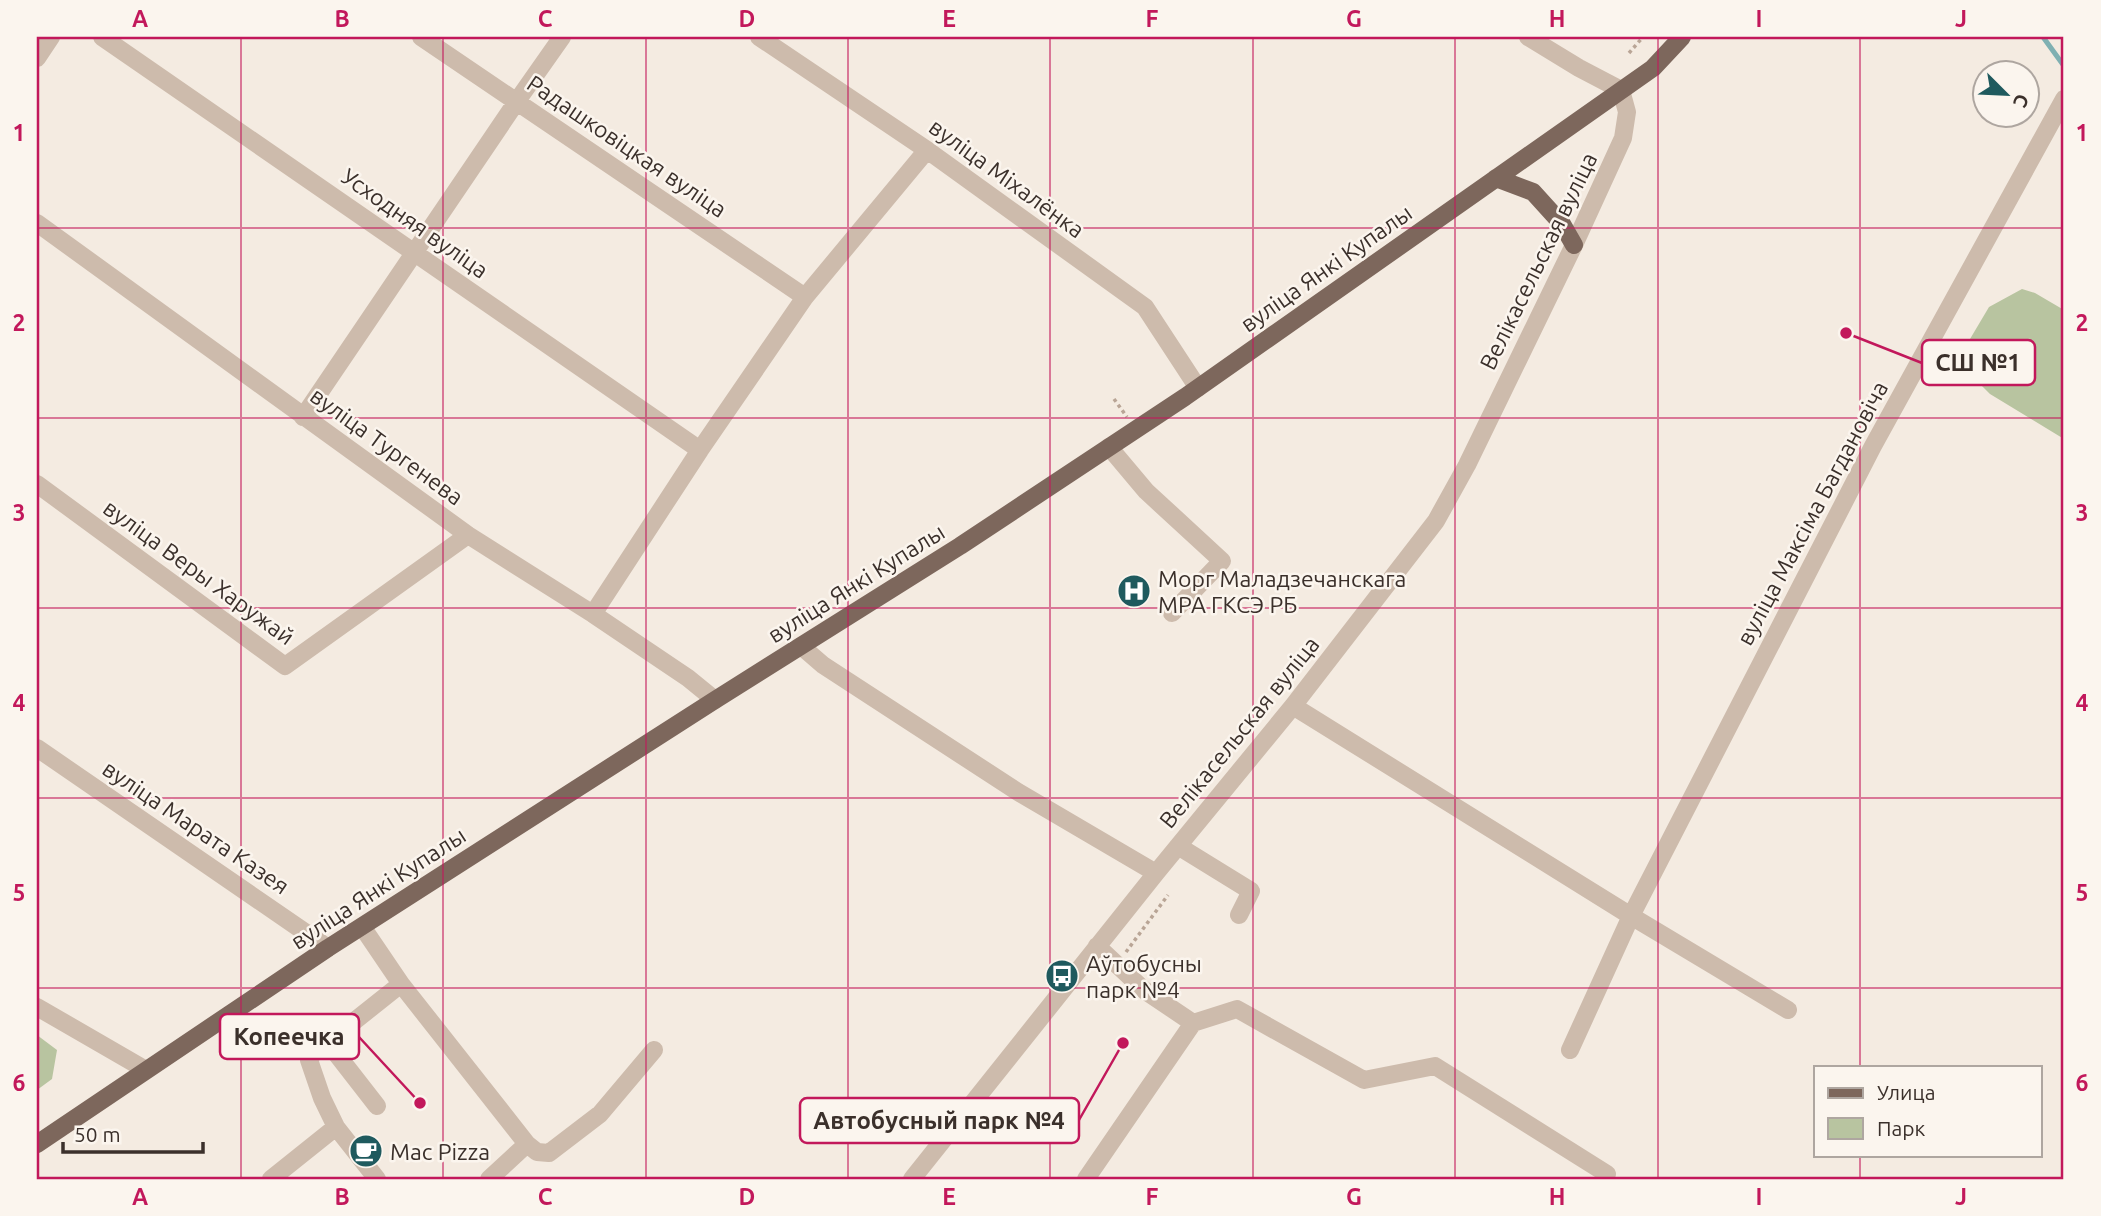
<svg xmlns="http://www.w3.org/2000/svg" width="2101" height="1216" font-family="Ubuntu,sans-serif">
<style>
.green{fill:#b8c4a0}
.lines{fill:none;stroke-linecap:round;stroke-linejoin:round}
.stream{stroke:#7fb0b2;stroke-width:5}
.path{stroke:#b9a596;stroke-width:3.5;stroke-dasharray:3.5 3.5;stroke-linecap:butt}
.minor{stroke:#cdbbac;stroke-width:18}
.major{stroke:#7d675c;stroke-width:18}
.grid{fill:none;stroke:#c2185b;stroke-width:2;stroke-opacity:0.55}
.labels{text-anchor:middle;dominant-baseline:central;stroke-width:5;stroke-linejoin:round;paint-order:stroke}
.street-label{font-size:23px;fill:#3b302b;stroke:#fbf5ee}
.poi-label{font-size:23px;fill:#3b302b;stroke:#fbf5ee;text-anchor:start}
.leader{fill:none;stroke:#c2185b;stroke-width:2.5}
.callout-dot{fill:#c2185b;stroke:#fbf5ee;stroke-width:2.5}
.callout{fill:#fbf5ee;stroke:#c2185b;stroke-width:2.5}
.callout-label{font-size:24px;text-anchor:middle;font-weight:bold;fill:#3b302b}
.neatline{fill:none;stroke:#c2185b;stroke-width:2.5}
.grid-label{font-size:23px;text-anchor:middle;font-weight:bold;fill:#c2185b}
</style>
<rect width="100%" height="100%" fill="#f4ebe1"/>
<path class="green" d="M 2022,289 L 2035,293 L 2064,310 L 2064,439 L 1990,394 L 1978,382 L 1971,369 L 1970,339 L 1989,307 Z
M 37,1035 L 57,1050 L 52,1079 L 37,1090 Z"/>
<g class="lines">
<path class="stream" d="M 2043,37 L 2064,66"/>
<path class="path" d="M 1629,53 L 1643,37
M 1502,326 L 1512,331
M 1114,399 L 1127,417
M 1126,952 L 1168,895
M 223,1040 L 232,1052"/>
<path class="minor" d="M 102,37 L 700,450
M 421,37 L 805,297
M 759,37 L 927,150 L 1145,307 L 1198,388
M 37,58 L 51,37
M 37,223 L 468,535 L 593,614 L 688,678 L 715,700
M 303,417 L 517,101 L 562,37
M 1109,447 L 1146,491 L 1222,561 L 1172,613
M 37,484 L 285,666 L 468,535
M 593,614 L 700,450 L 805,297 L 927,150
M 801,646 L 823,665 L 1018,792 L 1156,873
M 1293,706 L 1631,916 L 1873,446 L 2064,99
M 37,748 L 328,948
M 1178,846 L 1251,891 L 1239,915
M 363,928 L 401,984
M 37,1007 L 146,1070
M 1193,1023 L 1237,1009 L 1364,1080 L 1435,1066 L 1607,1174 L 1604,1179
M 328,1043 L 377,1106
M 1570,1050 L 1631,916 L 1788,1010
M 527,1144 L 537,1152 L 549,1153 L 600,1114 L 654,1050
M 271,1179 L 336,1127
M 377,1179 L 336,1127 L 322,1098 L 309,1060 L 313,1054 L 401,984 L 527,1144 L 489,1179
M 912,1179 L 1156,873 L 1293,706 L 1436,521 L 1467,465 L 1574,245 L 1623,138 L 1627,112 L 1621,90 L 1579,68 L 1528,37
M 1086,1179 L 1193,1023 L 1144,990 L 1097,946"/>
<path class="major" d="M 1496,178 L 1533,192 L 1562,224 L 1574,245
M 37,1144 L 328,948 L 715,700 L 960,546 L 1185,397 L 1653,68 L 1682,37"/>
</g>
<path class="grid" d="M 241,37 L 241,1179M 443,37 L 443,1179M 646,37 L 646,1179M 848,37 L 848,1179M 1050,37 L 1050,1179M 1253,37 L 1253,1179M 1455,37 L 1455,1179M 1658,37 L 1658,1179M 1860,37 L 1860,1067M 37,228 L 2064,228M 37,418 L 2064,418M 37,608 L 2064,608M 37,798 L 2064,798M 37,988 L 2064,988M 1860,1155 L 1860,1179"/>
<defs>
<symbol id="hospital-disc" viewBox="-11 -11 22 22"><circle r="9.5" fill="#1f5a5e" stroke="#fbf5ee"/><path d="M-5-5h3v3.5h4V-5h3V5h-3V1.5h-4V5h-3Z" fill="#fff"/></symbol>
<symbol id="bus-disc" viewBox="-11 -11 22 22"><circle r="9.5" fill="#1f5a5e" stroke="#fbf5ee"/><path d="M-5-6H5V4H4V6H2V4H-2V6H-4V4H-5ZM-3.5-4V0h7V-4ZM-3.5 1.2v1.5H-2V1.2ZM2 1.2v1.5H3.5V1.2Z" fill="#fff"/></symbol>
<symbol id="cafe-disc" viewBox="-11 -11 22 22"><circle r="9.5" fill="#1f5a5e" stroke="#fbf5ee"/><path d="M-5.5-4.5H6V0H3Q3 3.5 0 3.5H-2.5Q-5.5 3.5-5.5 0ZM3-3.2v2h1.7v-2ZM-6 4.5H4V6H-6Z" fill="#fff"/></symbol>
</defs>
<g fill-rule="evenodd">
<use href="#hospital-disc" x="1115" y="572" width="38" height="38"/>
<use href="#bus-disc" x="1043" y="957" width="38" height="38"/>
<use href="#cafe-disc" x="347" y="1132" width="38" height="38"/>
</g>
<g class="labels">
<g class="street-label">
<text transform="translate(627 146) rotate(34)">Радашковіцкая вуліца</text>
<text transform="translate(1007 178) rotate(36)">вуліца Міхалёнка</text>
<text transform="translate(415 223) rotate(35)">Усходняя вуліца</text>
<text transform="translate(1538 261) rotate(-64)">Велікасельская вуліца</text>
<text transform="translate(1326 268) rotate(-35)">вуліца Янкі Купалы</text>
<text transform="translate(387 446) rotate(36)">вуліца Тургенева</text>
<text transform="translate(1812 513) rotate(-62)">вуліца Максіма Багдановіча</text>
<text transform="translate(199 572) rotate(36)">вуліца Веры Харужай</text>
<text transform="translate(856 583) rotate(-32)">вуліца Янкі Купалы</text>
<text transform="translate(1239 732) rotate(-51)">Велікасельская вуліца</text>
<text transform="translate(196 827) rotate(34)">вуліца Марата Казея</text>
<text transform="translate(378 888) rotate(-33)">вуліца Янкі Купалы</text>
</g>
<g class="poi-label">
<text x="1158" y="578">Морг Маладзечанскага<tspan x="1158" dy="26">МРА ГКСЭ РБ</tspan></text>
<text x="1086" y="963">Аўтобусны<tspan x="1086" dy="26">парк №4</tspan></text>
<text x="390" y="1151">Mac Pizza</text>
</g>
</g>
<path class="leader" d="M1846 333L1922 363M420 1103L359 1037M1123 1043L1079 1120"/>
<g class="callout-dot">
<circle cx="1846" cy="333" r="7"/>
<circle cx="420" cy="1103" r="7"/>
<circle cx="1123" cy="1043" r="7"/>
</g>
<g class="callout">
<rect x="1922" y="340" width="113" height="45" rx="7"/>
<rect x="220" y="1014" width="139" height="45" rx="7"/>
<rect x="800" y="1098" width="279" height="45" rx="7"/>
</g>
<g class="callout-label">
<text x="1978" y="371">СШ №1</text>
<text x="289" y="1045">Копеечка</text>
<text x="939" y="1129">Автобусный парк №4</text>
</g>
<rect width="2101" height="1216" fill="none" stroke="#fbf5ee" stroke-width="77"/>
<rect x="1814" y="1066" width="228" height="91" fill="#fbf5ee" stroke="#aea6a0" stroke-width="2"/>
<rect x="1828" y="1088" width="35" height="10" fill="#7d675c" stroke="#aea6a0" stroke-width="2"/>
<text x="1877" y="1100" font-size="21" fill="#3b302b">Улица</text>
<rect x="1828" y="1118" width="35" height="21" fill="#b8c4a0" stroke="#aea6a0" stroke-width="2"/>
<text x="1877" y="1136" font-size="21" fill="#3b302b">Парк</text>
<g transform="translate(2006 94) rotate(114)"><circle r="33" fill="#fbf5ee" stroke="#aea6a0" stroke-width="2"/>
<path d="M0-5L12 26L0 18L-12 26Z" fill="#1f5a5e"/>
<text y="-10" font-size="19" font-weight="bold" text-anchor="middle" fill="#3b302b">С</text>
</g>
<path d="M63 1142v10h140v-10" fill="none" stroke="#3b302b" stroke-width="3.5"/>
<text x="74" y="1142" font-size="21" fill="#3b302b" stroke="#fbf5ee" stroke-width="5" paint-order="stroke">50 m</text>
<rect x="38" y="38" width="2024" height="1140" class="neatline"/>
<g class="grid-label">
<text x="140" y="27">A</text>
<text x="342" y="27">B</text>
<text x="545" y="27">C</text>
<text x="747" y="27">D</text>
<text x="949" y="27">E</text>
<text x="1152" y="27">F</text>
<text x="1354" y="27">G</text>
<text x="1557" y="27">H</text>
<text x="1759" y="27">I</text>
<text x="1961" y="27">J</text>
<text x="19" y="141">1</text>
<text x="2082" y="141">1</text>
<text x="19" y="331">2</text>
<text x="2082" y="331">2</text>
<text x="19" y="521">3</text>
<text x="2082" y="521">3</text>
<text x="19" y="711">4</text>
<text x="2082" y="711">4</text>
<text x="19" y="901">5</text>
<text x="2082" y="901">5</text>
<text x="19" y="1091">6</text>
<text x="2082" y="1091">6</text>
<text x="140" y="1205">A</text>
<text x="342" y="1205">B</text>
<text x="545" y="1205">C</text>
<text x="747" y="1205">D</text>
<text x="949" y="1205">E</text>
<text x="1152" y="1205">F</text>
<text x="1354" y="1205">G</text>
<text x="1557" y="1205">H</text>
<text x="1759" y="1205">I</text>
<text x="1961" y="1205">J</text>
</g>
</svg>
